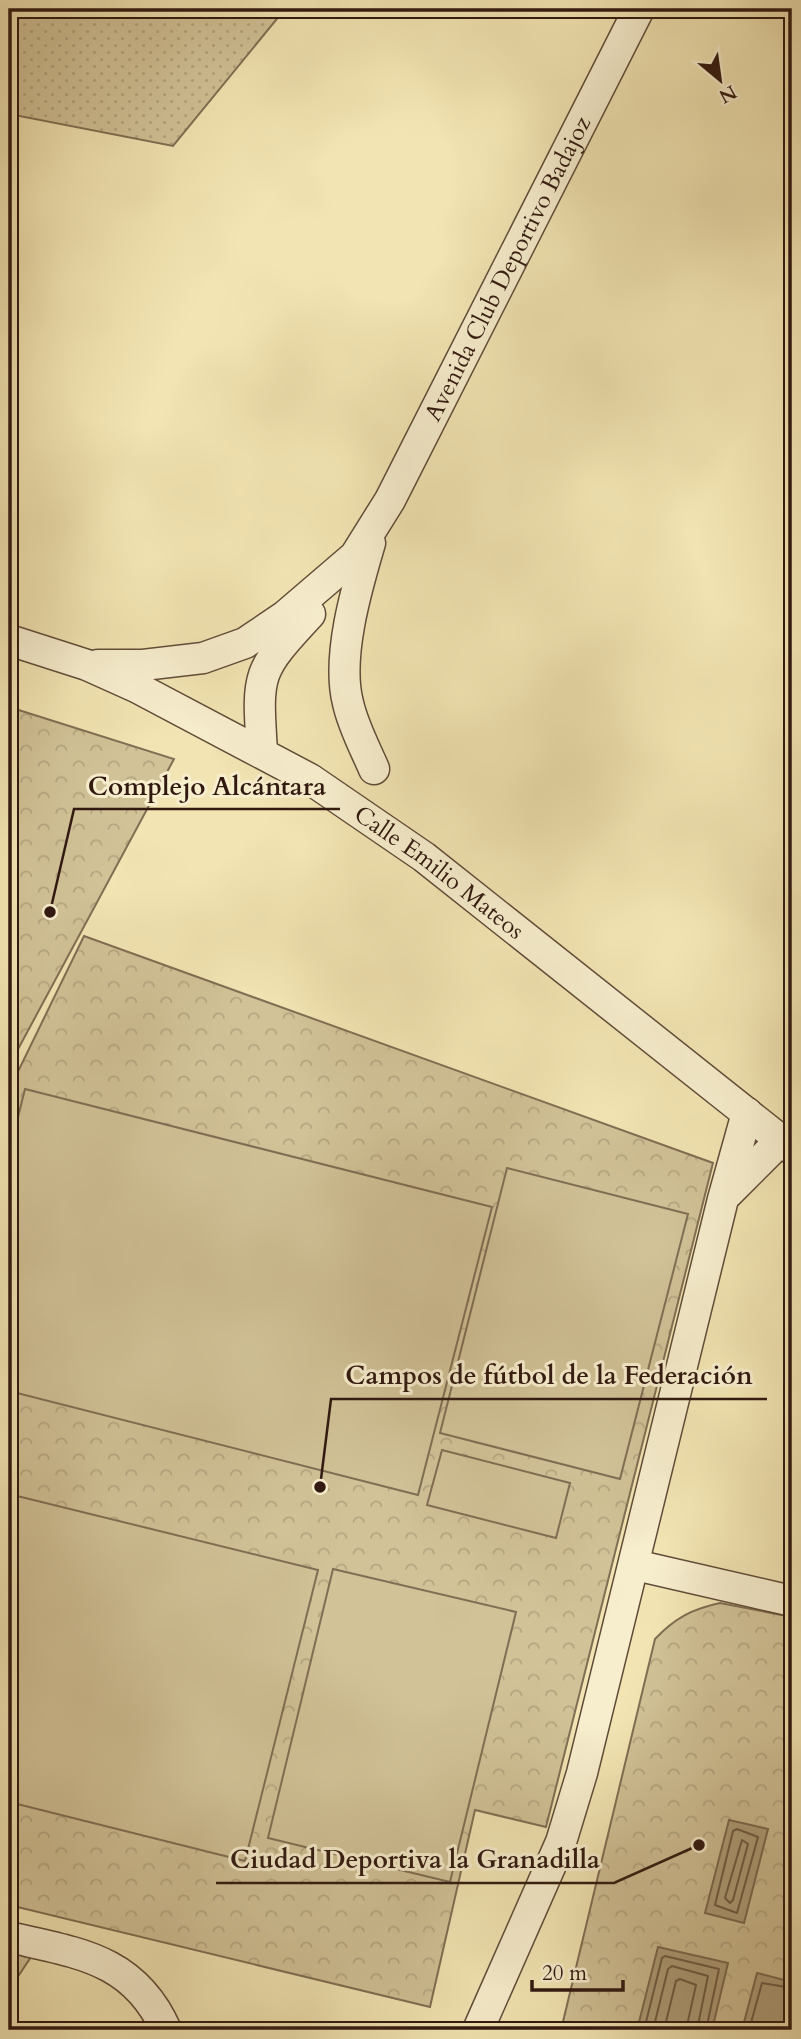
<svg xmlns="http://www.w3.org/2000/svg" width="801" height="2039" font-family="Cardo,serif">
<style>
.grass{fill:url(#grass-dots);stroke:#816e54;stroke-width:2}
.park{fill:url(#park-crowns);stroke:#816e54;stroke-width:2}
.pitch{fill:#d1c297;stroke:#816e54;stroke-width:2}
.water{fill:#b0a07c;stroke:#7d6a51;stroke-width:2}
.lines{fill:none;stroke-linecap:round;stroke-linejoin:round}
.shore{stroke:#705c46;stroke-width:2}
.minor-casing{stroke:#614c39;stroke-width:33}
.minor{stroke:#f7eece;stroke-width:30}
.labels{text-anchor:middle;dominant-baseline:central;stroke-width:6;stroke-linejoin:round;paint-order:stroke}
.street-label{font-size:24px;fill:#311910;stroke:#f7eece}
.leader{fill:none;stroke:#311910;stroke-width:2.5}
.callout-dot{fill:#311910;stroke:#f7eece;stroke-width:2.5}
.callout-label{font-size:26px;text-anchor:middle;font-weight:bold;fill:#311910;stroke:#f7eece;stroke-width:6;stroke-linejoin:round;paint-order:stroke}
</style>
<defs>
<pattern id="grass-dots" width="8" height="8" patternUnits="userSpaceOnUse" patternTransform="scale(1.75)"><rect width="8" height="8" fill="#d1c297"/><path d="M2 2h.1M6 6h.1" fill="none" stroke="#b4a681" stroke-width="1.8" stroke-linecap="round"/></pattern>
<pattern id="park-crowns" width="20" height="18" patternUnits="userSpaceOnUse" patternTransform="scale(1.75)"><rect width="20" height="18" fill="#d1c297"/><path d="M2 6a3 3 0 1 1 6 0M12 15a3 3 0 1 1 6 0" fill="none" stroke="#b4a681"/></pattern>
</defs>
<rect width="100%" height="100%" fill="#f2e5b3"/>
<filter id="stains"><feTurbulence type="fractalNoise" baseFrequency=".00286" numOctaves="4"/><feColorMatrix values="0 0 0 0 .2 0 0 0 0 .09 0 0 0 0 .02 0 0 0 .5 -.17"/></filter>
<radialGradient id="worn" r=".72"><stop offset=".6" stop-color="#630" stop-opacity="0"/><stop offset="1" stop-color="#630" stop-opacity=".3"/></radialGradient>
<path class="grass" d="M 9,9 L 285,9 L 173,146 L 9,114 Z
M 9,1937 L 37,1948 L 9,1990 Z"/>
<path class="park" d="M 9,707 L 174,759 L 9,1066 Z
M 84,936 L 713,1163 L 546,1827 L 475,1810 L 430,2007 L 9,1905 L 9,1090 Z
M 720,1603 L 792,1617 L 792,2030 L 561,2030 L 655,1639 C 675,1618 692,1609 720,1603 Z"/>
<path class="pitch" d="M 25,1089 L 492,1207 L 418,1495 L 9,1391 L 9,1153 Z
M 507,1168 L 688,1214 L 620,1479 L 440,1433 Z
M 442,1450 L 570,1483 L 556,1538 L 427,1505 Z
M 9,1494 L 318,1570 L 245,1861 L 9,1802 Z
M 333,1569 L 516,1612 L 450,1882 L 268,1838 Z"/>
<path class="water" d="M 729,1820 L 768,1829 L 744,1923 L 705,1913 Z
M 658,1947 L 728,1963 L 712,2030 L 637,2030 Z
M 757,1973 L 792,1982 L 792,2030 L 742,2030 Z"/>
<g class="lines">
<path class="shore" d="M 737,1829 L 758,1837 L 737,1913 L 715,1905 L 733,1831 Z
M 742,1840 L 748,1844 L 733,1900 L 730,1903 L 725,1898 Z
M 644,2030 L 662,1958 L 665,1956 L 719,1969 L 706,2030
M 653,2030 L 668,1969 L 672,1966 L 708,1976 L 697,2030
M 664,2030 L 676,1981 L 680,1979 L 696,1985 L 686,2030
M 749,2030 L 762,1983 L 792,1988"/>
<defs>
<g id="minor">
<path d="M 370,543 C 357,587 336,657 348,703 C 353,726 365,748 374,769"/>
<path id="s1" d="M 9,640 L 87,665 L 136,687 L 310,779 L 424,857 L 792,1149"/>
<path id="s2" d="M 98,665 L 143,665 L 203,658 L 245,643 L 285,616 L 355,556 L 390,500 L 639,9"/>
<path d="M 262,752 C 257,673 256,672 310,614"/>
<path d="M 728,1193 L 781,1140"/>
<path d="M 635,1565 L 792,1601"/>
<path d="M 9,1937 C 77,1953 134,1958 166,2030"/>
<path d="M 478,2030 L 561,1842 L 582,1773 L 723,1199 L 747,1113"/>
</g>
</defs>
<use href="#minor" class="minor-casing"/>
<use href="#minor" class="minor"/>
</g>
<g class="labels">
<g class="street-label">
<text stroke="none"><textPath href="#s2" startOffset="616">Avenida Club Deportivo Badajoz</textPath></text>
<text stroke="none"><textPath href="#s1" startOffset="492">Calle Emilio Mateos</textPath></text>
</g>
</g>
<path class="leader" d="M50 912L74 809H340M320 1487L331 1399H767M699 1845L614 1883H216"/>
<g class="callout-dot">
<circle cx="50" cy="912" r="7"/>
<circle cx="320" cy="1487" r="7"/>
<circle cx="699" cy="1845" r="7"/>
</g>
<g class="callout-label">
<text x="207" y="795">Complejo Alcántara</text>
<text x="549" y="1384">Campos de fútbol de la Federación</text>
<text x="415" y="1868">Ciudad Deportiva la Granadilla</text>
</g>
<rect width="801" height="2039" fill="none" stroke="#f2e5b3" stroke-width="35"/>
<rect x="10" y="10" width="780" height="2018" fill="none" stroke="#311910" stroke-width="3.5"/>
<rect x="18" y="18" width="766" height="2004" fill="none" stroke="#311910" stroke-width="2"/>
<g transform="translate(720 80) rotate(151)" stroke="#f7eece" stroke-width="5" paint-order="stroke">
<path d="M0-5L12 26L0 18L-12 26Z" fill="#311910"/>
<text y="-10" font-size="19" font-weight="bold" text-anchor="middle" fill="#311910">N</text>
</g>
<path d="M532 1980v10h91v-10" fill="none" stroke="#311910" stroke-width="3.5"/>
<text x="542" y="1980" font-size="21" fill="#311910" stroke="#f7eece" stroke-width="5" paint-order="stroke">20 m</text>
<rect width="100%" height="100%" filter="url(#stains)"/>
<rect width="100%" height="100%" fill="url(#worn)"/>
</svg>
